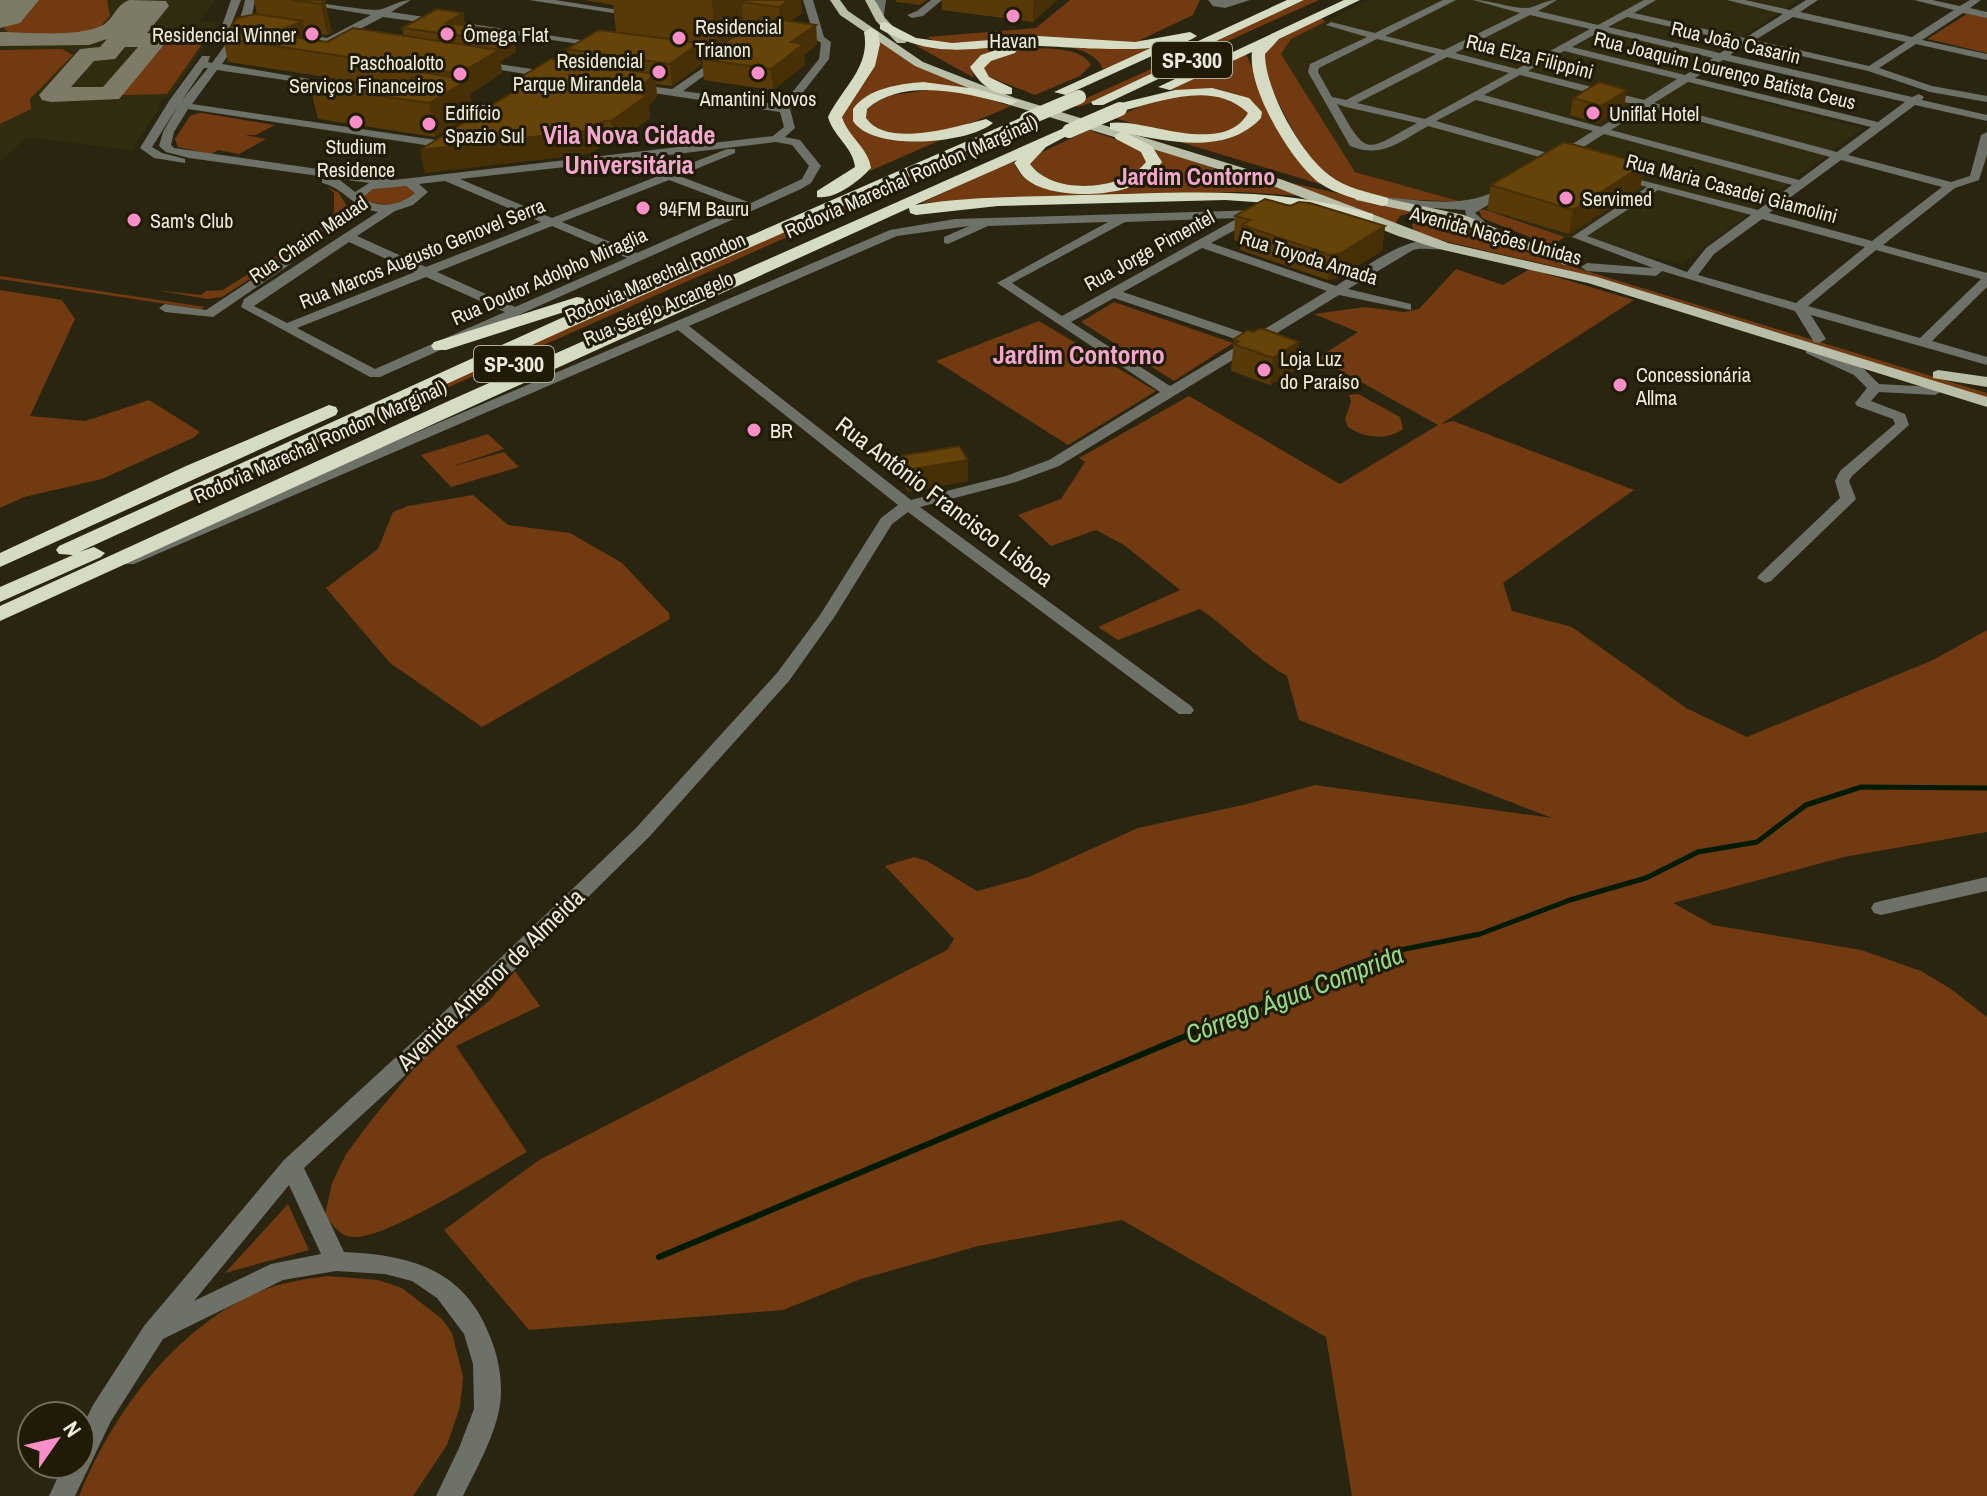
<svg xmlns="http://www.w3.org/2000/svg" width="1987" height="1496" font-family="'Archivo Narrow',sans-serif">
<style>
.built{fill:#312b0f}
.green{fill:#713a10}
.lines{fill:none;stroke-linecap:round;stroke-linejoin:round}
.stream-far1{stroke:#021a00;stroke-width:5}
.stream{stroke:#021a00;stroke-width:6}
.taxiway{fill:#7e7a68;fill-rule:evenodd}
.runway{fill:#7e7a68;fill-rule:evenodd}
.minor{fill:#6e7167;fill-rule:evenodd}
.major{fill:#b9bea9;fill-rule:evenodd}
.highway{fill:#d6dcc3;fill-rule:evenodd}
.highway-bridge{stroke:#d6dcc3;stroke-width:14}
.wall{fill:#573a08;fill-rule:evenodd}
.shaded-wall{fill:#472f06}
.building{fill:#654309;stroke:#472f06;stroke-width:2}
.poi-dot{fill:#f98fc8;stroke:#201b07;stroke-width:3}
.labels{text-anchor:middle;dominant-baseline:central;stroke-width:6;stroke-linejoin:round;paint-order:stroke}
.far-poi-label{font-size:20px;fill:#eeebde;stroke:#201b07;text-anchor:start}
.far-street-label{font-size:20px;fill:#eeebde;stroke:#201b07}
.shield{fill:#201b07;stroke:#b0ad9e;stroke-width:2}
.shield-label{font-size:22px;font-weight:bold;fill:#eeebde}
.far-quarter-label{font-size:24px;font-weight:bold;fill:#f2a7ce;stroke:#201b07}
.street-label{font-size:24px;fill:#eeebde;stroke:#201b07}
.far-district-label{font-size:26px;font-weight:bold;fill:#f2a7ce;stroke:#201b07}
.water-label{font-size:26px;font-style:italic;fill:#95db87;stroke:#201b07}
</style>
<rect width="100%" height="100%" fill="#292510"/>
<path class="built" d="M 0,0 L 216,0 L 200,21 L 220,22 L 170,98 L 163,98 L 158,104 L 162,105 L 135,144 L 135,151 L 27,137 L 0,163 Z
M 1369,0 L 1799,0 L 1675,80 L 1863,128 L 1682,264 L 1565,237 L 1494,211 L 1355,172 L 1281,54 L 1291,39 Z"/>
<path class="green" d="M 35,0 L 107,0 L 110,16 L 97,30 L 77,35 L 11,35 L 4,28 Z
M 1070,0 L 1200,0 L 1193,15 L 1140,40 L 1163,42 L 964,45 L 936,42 L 927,37 L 1036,28 Z
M 1305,0 L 1319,0 L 1090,103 L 1078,107 L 1071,105 Z
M 1967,14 L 1987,17 L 1987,53 L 1927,39 Z
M 1322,18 L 1325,22 L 1291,39 L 1281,54 L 1355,172 L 1462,202 L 1380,198 L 1338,184 L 1307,158 L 1264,75 L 1264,55 L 1268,48 L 1283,37 Z
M 877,40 L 920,67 L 972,90 L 916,86 L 855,107 L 853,117 L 870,132 L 945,138 L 870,171 L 870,167 L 842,127 L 842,112 Z
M 1022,42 L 1151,49 L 1103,70 C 1093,34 989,40 971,67 L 974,78 L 915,45 L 934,47 Z
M 202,44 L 167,94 L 121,95 L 164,45 Z
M 1033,48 C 1051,49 1081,47 1091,65 L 1080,76 L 1035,95 L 984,75 L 984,63 L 1015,50 Z
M 62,49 L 73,55 L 30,99 L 31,109 L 0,124 L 0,50 Z
M 1246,54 L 1275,118 L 1323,185 L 1170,139 C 1192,140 1248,135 1260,116 L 1215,91 L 1168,90 Z
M 935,89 L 970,94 L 1011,106 C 967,125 910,152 866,122 L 866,109 L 886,96 Z
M 1198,94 L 1230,98 L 1249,113 C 1245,117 1240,123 1235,127 C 1206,146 1145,128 1115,118 L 1156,99 Z
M 199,113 L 202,113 L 275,125 L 256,135 L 245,135 L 266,139 L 239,154 L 218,150 L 211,154 L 178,147 L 175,139 L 190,116 Z
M 1028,123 L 1038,126 L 56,561 L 288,452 Z
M 1089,130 L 1138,147 L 1148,163 L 1123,182 L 1081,187 L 1051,182 L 1030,166 L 1030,161 L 1040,153 Z
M 1154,149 L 1303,196 L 1240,192 L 921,203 L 1012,161 L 1022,176 L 1056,189 L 1141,182 L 1159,168 L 1160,158 Z
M 1283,181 L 1417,211 L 1400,216 L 1394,226 Z
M 403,185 L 416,192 C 401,208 382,206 363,200 L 362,197 L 376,187 Z
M 327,187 L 338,192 L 347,206 L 342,219 L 222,297 L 207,299 L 155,290 L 201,295 L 206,291 L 223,290 L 335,218 L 329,216 L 334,213 L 334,193 Z
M 1483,209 L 1565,237 L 1551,246 L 1482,218 L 1479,211 Z
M 1436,220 L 1449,222 L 1537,256 L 1987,393 L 1987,398 L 1696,307 L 1556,267 L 1426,237 L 1413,229 L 1412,224 Z
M 1456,269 L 1503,285 L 1530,269 L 1634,300 L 1441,424 L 1453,421 L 1634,490 L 1503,583 L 1512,611 L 1572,627 L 1686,708 L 1747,737 L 1933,660 L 1987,630 L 1987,832 L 1844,857 L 1673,903 L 1713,925 L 1861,950 L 1921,971 L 1951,989 L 1987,1017 L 1987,1496 L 1352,1496 L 1326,1337 L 1122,1220 L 978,1246 L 861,1279 L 783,1310 L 529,1330 L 444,1230 L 539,1160 L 947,950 L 954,939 L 885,866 L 914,857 L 927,861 L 977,891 L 1029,877 L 1138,828 L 1247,804 L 1315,785 L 1552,818 L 1299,720 L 1287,676 C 1256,659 1231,630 1200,609 L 1118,640 L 1098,627 L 1180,590 L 1124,545 L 1096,530 L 1051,546 L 1018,515 L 1061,499 L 1085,462 L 1079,458 L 1189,396 L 1340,484 L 1438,425 L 1318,358 L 1358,332 L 1314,314 L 1365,307 L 1404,312 L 1419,309 Z
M 0,276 L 205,307 L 201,309 L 0,279 Z
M 0,290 L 62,300 L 75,319 L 30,416 L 85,421 L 149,400 L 200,432 L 193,438 L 102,479 L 24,497 L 0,508 Z
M 1114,302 L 1233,343 L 1174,381 L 1081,322 Z
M 1039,321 L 1156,391 L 1068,445 L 936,361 Z
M 1358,394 L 1400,417 L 1403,429 C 1387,441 1364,438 1348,427 L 1345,419 L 1351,402 L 1349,395 Z
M 488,434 L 504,449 L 450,467 L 504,452 L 519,467 L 451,487 L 421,455 Z
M 473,495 L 508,525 L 570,533 L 622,563 L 669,613 L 670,619 L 482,727 L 390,663 L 326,588 L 378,549 L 393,512 L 408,506 Z
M 515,971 L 540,1006 L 456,1046 L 527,1152 C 494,1170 386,1240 353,1237 C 339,1236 333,1225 325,1215 L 332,1183 L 346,1154 L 373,1118 L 426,1054 L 489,1001 Z
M 288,1204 L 309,1250 L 225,1273 Z
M 327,1276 L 378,1280 L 402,1288 L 442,1319 L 452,1333 L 463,1377 L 460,1407 L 447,1445 L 413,1496 L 79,1496 C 112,1415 173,1330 256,1293 C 278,1283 304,1279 327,1276 Z"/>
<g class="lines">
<path class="stream-far1" d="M 1344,969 L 1390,952 L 1480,934 L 1570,900 L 1646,878 L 1698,852 L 1757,842 L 1806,805 L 1861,787 L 1987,788"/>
<path class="stream" d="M 659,1257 L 1350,967"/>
<path class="taxiway" d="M 130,0 L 166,1 L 169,6 L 147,33 L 164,35 L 168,40 L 119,99 L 51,102 L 42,100 L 39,95 L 80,49 L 100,47 L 107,39 L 89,45 L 0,46 L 0,32 C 28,32 78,38 103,25 C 114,19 116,4 130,0 ZM 125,47 L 138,47 L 103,87 L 71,87 L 94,61 L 115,59 Z"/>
<path class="runway" d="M 0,0 L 39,0 L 20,23 L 0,28 Z"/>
<path class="minor" d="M 231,0 L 241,0 L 226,38 L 217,40 Z
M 245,0 L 255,0 L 252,15 L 243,34 L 222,64 L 344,85 L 339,88 L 217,70 L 192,104 L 436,140 L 451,133 L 457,136 L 438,147 L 188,109 L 174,132 L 171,145 L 174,148 L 394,180 L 773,136 L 784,127 L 780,112 L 633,90 L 628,87 L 633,84 L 672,89 L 722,55 L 727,58 L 726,60 L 683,91 L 782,105 L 819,59 L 821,43 L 815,39 L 803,0 L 813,0 L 824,37 L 831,42 L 829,59 L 790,109 L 795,128 L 785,137 L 800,140 L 821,166 L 811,183 L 801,189 L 380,377 L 370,377 L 241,307 L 244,299 L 378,212 C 353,208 344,188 322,183 L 322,179 L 340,180 L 355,192 L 369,183 L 189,158 L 166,152 L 159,146 L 163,132 L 178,106 L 152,147 L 162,153 L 185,159 L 185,163 L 154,158 L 140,148 L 169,101 L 202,56 L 210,56 L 208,62 L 212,63 C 227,43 241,24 245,0 ZM 204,68 L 208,68 L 182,100 ZM 776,142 L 792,145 L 809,166 L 802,179 L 751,203 L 679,176 L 735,153 L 735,149 L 727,149 L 669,172 L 635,159 ZM 619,161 L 658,176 L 552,218 L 460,179 ZM 669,180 L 741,207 L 637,253 L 562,222 ZM 445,181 L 541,222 L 426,267 L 357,236 L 395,211 L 413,205 L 428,192 L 419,184 ZM 406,186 L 415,193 C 400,206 379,209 362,198 L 373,189 ZM 552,226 L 627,258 L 515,307 L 437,272 ZM 349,242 L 415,272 L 287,323 L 254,306 ZM 426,277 L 505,312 L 375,369 L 297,328 Z
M 279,0 C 312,0 343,8 375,10 C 387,10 397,0 411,0 L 391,12 L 607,44 L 602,47 L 383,17 L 339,40 L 354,43 L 355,45 L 350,48 L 280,35 L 285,32 L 327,38 L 371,15 Z
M 529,0 L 555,0 L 644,14 L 639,17 Z
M 876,0 L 886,0 L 883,21 L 875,19 Z
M 931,0 L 942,0 L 923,16 L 912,18 L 907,15 L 917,11 Z
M 1208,0 L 1250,0 L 1225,8 L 1213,6 Z
M 1443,0 L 1456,0 L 1385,36 L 1444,50 L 1520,13 L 1473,0 C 1491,0 1508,8 1526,8 C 1535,8 1544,0 1557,0 L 1538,11 L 1598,25 L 1644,0 L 1656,0 L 1634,13 L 1745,38 L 1783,14 L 1727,0 L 1745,0 L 1790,10 L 1806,0 L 1818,0 L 1800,12 L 1912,37 L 1954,10 L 1914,0 L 1932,0 L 1960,6 L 1970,0 L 1981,0 L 1970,8 L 1987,12 L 1987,18 L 1963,13 L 1922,40 L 1987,54 L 1987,60 L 1916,44 L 1879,68 L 1932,86 L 1987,96 L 1987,102 L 1930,92 L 1868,71 L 1748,44 L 1730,55 L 1912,97 L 1919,94 L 1924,97 L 1922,100 L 1987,115 L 1987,121 L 1915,105 L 1848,155 L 1951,182 L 1970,176 L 1981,135 L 1987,132 L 1987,155 L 1979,180 L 1955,188 L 1883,245 L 1987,273 L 1987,287 L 1932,341 L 1987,357 L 1987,365 L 1811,315 L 1826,339 L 1819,343 L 1814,342 L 1795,311 L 1662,271 L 1656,276 L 1587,271 L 1581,267 L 1587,263 L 1653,268 L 1572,237 L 1647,187 L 1613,177 L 1613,173 L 1758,210 L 1792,185 L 1604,134 L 1566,158 L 1571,161 L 1565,164 L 1428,126 C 1401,141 1382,159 1350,146 L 1308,72 L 1310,64 L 1367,37 L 1326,25 L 1331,22 L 1375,33 ZM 1530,15 L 1590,29 L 1517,69 L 1455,53 ZM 1627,17 L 1738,42 L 1720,53 L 1608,27 ZM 1793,17 L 1906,42 L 1869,66 L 1755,40 ZM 1601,31 L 1713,58 L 1685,75 L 1572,47 ZM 1377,39 L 1436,54 L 1346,100 L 1332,97 L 1318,72 L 1319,68 ZM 1564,51 L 1677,79 L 1644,100 L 1528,71 ZM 1447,57 L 1509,73 L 1425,119 L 1357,103 ZM 1723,60 L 1905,102 L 1878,122 L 1695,78 ZM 1520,75 L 1636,105 L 1601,127 L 1484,95 ZM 1688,82 L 1871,127 L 1837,152 L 1654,103 ZM 1476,100 L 1593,131 L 1555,155 L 1436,121 ZM 1337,104 L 1346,107 L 1417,123 C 1364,152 1368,158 1337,104 ZM 1647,107 L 1830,157 L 1799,180 L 1611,130 ZM 1841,160 L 1942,187 L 1872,241 L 1769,213 ZM 1658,190 L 1751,215 L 1706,248 L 1687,272 L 1587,236 ZM 1762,219 L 1865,247 L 1796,303 L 1698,275 L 1714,254 ZM 1876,250 L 1981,279 L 1920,338 L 1808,306 Z
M 478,61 L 552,72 L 557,75 L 552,78 L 474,66 L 473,64 Z
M 447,99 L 496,107 L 501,110 L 496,113 L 443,104 L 443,100 Z
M 1503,187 L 1513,189 L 1475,213 L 1495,231 L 1489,235 L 1467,220 L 1465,210 L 1382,205 L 1376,201 L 1382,197 C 1426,200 1464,210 1503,187 Z
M 1262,210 L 1268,214 L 1266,217 L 1257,218 L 1211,243 L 1336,286 C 1364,269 1418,224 1449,246 C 1440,253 1425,246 1413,250 L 1348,289 L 1411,304 L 1411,310 L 1339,295 L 1059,466 L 1016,482 L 920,507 L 1191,706 L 1194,710 L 1191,714 L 1179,714 L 908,512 L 892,524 L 835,616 L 789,681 L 650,836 L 436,1047 L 304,1168 L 344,1252 C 411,1255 465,1269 491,1339 C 499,1359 503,1384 500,1405 C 495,1436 477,1468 463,1496 L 436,1496 L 459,1448 L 474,1409 L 473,1364 L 464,1334 L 437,1298 L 412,1281 L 385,1274 L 336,1271 L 283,1280 L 163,1339 L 111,1421 L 75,1496 L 49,1496 L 64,1464 L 80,1464 L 80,1431 L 93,1405 L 144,1326 L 284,1160 L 420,1035 L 636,828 L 777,673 L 820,615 L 881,518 L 898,505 L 678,330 L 134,564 L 122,564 L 120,561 L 122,558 L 890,230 L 955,219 ZM 1238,218 L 1062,316 L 1012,283 L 1125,222 ZM 1108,222 L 997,283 L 1160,392 L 1049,460 L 1006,476 L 911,500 L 689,326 L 897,236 L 969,226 L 944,237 L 944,243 L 948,244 L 988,226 ZM 1202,248 L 1327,291 L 1253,336 L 1123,292 ZM 1114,298 L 1244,342 L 1170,386 L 1071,322 ZM 289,1185 L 321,1254 L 271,1264 L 194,1301 Z
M 282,260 L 292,263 L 213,317 L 165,312 L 159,308 L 165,304 L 206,310 Z
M 1811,346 L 1864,369 L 1879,384 L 1935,387 L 1942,391 L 1935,395 L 1879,392 L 1871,401 L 1905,414 L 1909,425 L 1852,476 L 1849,481 L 1856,499 L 1853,502 L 1771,581 L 1765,583 L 1757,578 L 1759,575 L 1840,498 L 1835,481 L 1840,471 L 1895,424 L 1893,419 L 1857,406 L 1855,403 L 1867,388 L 1854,375 L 1806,353 L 1806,347 Z
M 1987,877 L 1987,891 L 1881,915 L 1874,913 L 1871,908 L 1874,903 L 1881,901 Z"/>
<path class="major" d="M 830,0 L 840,0 L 848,11 L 923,62 L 1015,98 L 1283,180 L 1448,243 L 1597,277 L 1987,397 L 1987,407 L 1588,283 L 1439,249 L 1398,236 L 1273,186 L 1007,104 L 915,66 L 840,15 Z
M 865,0 L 875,0 L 885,18 L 907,41 L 905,43 L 897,43 L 876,21 Z
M 1361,193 L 1464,215 L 1577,262 L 1565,265 L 1455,221 L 1356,200 L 1354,197 Z
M 1938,370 L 1987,377 L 1987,387 L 1933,378 L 1933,372 Z"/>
<path class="highway" d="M 1287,0 L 1304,0 L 1182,57 L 1170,54 Z
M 1344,0 L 1360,0 L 1279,39 L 1265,54 C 1265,89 1300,153 1329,175 C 1345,188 1368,192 1388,198 L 1388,204 L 1382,206 C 1361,200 1336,195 1318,182 C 1290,160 1247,87 1252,52 L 1170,90 L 1158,87 Z
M 885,22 L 916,38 L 952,43 L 1038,36 L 1135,42 L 1190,32 L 1197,36 C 1164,60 1055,43 1011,46 L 1017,50 L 1015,53 L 991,61 L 984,68 L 989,77 L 1012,88 L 1012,94 C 993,96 979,83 970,67 L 981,55 L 1008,46 C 957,51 927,55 880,29 L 880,23 Z
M 871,28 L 878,32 L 880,44 L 875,66 L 842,117 C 848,137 868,147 871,168 C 859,181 835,200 817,197 L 817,191 L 855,167 C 853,147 833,136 828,117 C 842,88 871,67 864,32 Z
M 1153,47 L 1165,50 L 1066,95 L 1054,92 Z
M 1174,63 L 1186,66 L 1103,105 L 1093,105 L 1091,102 Z
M 923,82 L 977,89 L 1018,101 L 1011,105 C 968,94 905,76 867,109 L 866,118 C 887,149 958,126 986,119 L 993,123 C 968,144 873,152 853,121 L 853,109 C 868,88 899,84 923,82 Z
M 1212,88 L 1249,98 L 1262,112 L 1261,118 C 1227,155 1169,142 1126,133 L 1152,146 L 1162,162 C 1158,167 1155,173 1150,177 C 1125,198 1050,201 1025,178 C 1021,175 1018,168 1014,163 L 1017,160 L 915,205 C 970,196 1025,197 1081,195 C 1185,193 1269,185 1373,214 L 1373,220 L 1367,222 L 1295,205 L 1225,200 L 998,206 L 916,215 L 910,213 L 909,208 L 0,621 L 0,606 L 453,399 L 1064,128 L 1074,128 L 1076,131 L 1046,147 L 1030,164 C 1053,196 1123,191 1146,162 L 1141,152 L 1116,139 L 1114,136 L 1121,132 L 1110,129 L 1110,123 C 1143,117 1222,158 1248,113 C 1215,81 1164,100 1126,110 L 1121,109 L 1121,103 L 1175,90 Z
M 1027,115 L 1034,119 L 1032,122 L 569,328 L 79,552 L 94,547 L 105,553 L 101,557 L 0,602 L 0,587 L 73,555 L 59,554 L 56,550 L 59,546 L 557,320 Z
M 577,297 L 583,298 L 586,302 L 583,306 L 446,350 L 434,350 L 431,346 L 434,342 Z
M 329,405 L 336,407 L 338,411 L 336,415 L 0,567 L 0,553 L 186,466 Z"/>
<path class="highway-bridge" d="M 1027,119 L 1079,97
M 1069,131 L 1120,109"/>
</g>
<path class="wall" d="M 254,0 L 320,0 L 318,0 L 325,1 L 332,33 L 327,35 L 305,32 L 307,39 L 327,42 L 404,36 L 402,28 L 463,13 L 465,26 L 513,32 L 516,52 L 500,61 L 502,73 L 470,94 L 473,114 L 435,137 L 318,119 L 310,86 L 364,83 L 228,62 L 223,38 L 257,14 Z
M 584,0 L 801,0 L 802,13 L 790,21 L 816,25 L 817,45 L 804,55 L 805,65 L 773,90 L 704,80 L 702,59 L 709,54 L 700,53 L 701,65 L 672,86 L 656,84 L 657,97 L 649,105 L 650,118 L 614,144 L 607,144 L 588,154 L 424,173 L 520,87 L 519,78 L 568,62 L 567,49 L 616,32 L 613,5 ZM 743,23 L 752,24 L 744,30 Z
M 896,0 L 927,0 L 920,5 L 896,2 Z
M 942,0 L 1057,0 L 1033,22 L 942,10 Z
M 1627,90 L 1624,106 L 1598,123 L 1570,115 L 1573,98 Z
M 1645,164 L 1640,188 L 1569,234 L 1487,210 L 1491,185 Z
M 1290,206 L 1385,226 L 1382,251 L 1338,278 L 1328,280 L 1240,250 L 1241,243 L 1234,240 L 1235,216 Z
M 1234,339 L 1297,369 L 1270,385 L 1231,371 Z
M 899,456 L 968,460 L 968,481 L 908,492 L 900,477 Z"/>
<path class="shaded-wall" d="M 712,0 L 747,0 L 742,2 L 744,35 L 716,55 Z
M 789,0 L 801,0 L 802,13 L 781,28 L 779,7 Z
M 1034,0 L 1057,0 L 1033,22 L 1033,1 Z
M 325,1 L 332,33 L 327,35 L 321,4 Z
M 463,13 L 466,32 L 446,23 Z
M 303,21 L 308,44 L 271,34 Z
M 816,25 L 817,45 L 804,55 L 805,65 L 773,90 L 771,69 L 791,42 Z
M 513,32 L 516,52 L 501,61 L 498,41 Z
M 699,43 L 701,65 L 672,86 L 670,64 Z
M 499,50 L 502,73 L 470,94 L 473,114 L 435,137 L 429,103 L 461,84 L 459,74 Z
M 655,74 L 657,97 L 649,105 L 650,118 L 614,144 L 611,121 L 634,93 Z
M 1627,90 L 1624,106 L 1598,123 L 1601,106 Z
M 604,121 L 607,144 L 588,154 L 424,173 L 420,150 Z
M 1645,164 L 1640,188 L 1569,234 L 1573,210 Z
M 1385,226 L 1382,251 L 1338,278 L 1328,280 L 1330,255 Z
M 1299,342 L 1297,369 L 1270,385 L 1273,358 Z
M 968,460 L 968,481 L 908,492 L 907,470 Z"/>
<path class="building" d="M 291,0 L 316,0 L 325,1 L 321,4 Z
M 742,0 L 789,0 L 779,7 L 742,2 Z
M 437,9 L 463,13 L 446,23 L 513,32 L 498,41 L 402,28 Z
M 256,14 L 303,21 L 271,34 L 327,42 L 353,28 L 499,50 L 459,74 L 223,38 L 237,18 Z
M 762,17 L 816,25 L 791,42 L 804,44 L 771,69 L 702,59 Z
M 599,30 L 699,43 L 670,64 L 567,49 Z
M 551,59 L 655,74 L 634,93 L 648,95 L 611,121 L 604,121 L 585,131 L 420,150 L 524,85 L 519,78 Z
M 422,72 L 468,80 L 429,103 L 310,86 L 325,78 L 397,88 Z
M 1599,82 L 1627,90 L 1601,106 L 1573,98 Z
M 1564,142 L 1645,164 L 1573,210 L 1491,185 Z
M 1265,199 L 1290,206 L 1299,202 L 1310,203 L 1385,226 L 1341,253 L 1330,255 L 1242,225 L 1250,220 L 1235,216 Z
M 1261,328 L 1299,342 L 1273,358 L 1233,344 L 1239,341 L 1234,339 L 1248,330 L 1253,332 Z
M 959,446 L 968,460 L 907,470 L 899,456 Z"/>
<g class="poi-dot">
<circle cx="1013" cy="16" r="8"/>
<circle cx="312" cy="34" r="8"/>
<circle cx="447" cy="34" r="8"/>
<circle cx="679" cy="38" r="8"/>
<circle cx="659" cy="72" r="8"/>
<circle cx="758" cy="73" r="8"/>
<circle cx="460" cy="74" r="8"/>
<circle cx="1593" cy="113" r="8"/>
<circle cx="356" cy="122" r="8"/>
<circle cx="429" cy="124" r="8"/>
<circle cx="1566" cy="198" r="8"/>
<circle cx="643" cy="208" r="8"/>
<circle cx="134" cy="220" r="8"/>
<circle cx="1264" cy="370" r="8"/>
<circle cx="1620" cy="385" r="8"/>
<circle cx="754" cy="430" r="8"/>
</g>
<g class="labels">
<g class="far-poi-label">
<text x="695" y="26">Residencial<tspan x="695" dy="23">Trianon</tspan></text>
<text x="296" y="34" text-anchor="end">Residencial Winner</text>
<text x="463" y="34">Ômega Flat</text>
<text x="1013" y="40" text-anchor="middle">Havan</text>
<text x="643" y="60" text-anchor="end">Residencial<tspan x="643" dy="23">Parque Mirandela</tspan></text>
<text x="444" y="62" text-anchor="end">Paschoalotto<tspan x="444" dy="23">Serviços Financeiros</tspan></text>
<text x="758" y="98" text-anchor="middle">Amantini Novos</text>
<text x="445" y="112">Edifício<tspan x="445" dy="23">Spazio Sul</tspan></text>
<text x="1609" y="113">Uniflat Hotel</text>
<text x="356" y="146" text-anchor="middle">Studium<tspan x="356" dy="23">Residence</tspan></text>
<text x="1582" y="198">Servimed</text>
<text x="659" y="208">94FM Bauru</text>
<text x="150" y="220">Sam's Club</text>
<text x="1280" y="358">Loja Luz<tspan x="1280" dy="23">do Paraíso</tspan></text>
<text x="1636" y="374">Concessionária<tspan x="1636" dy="23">Allma</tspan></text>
<text x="770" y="430">BR</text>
</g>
<g class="far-street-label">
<text transform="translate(1736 42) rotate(13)">Rua João Casarin</text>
<text transform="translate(1530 56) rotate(14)">Rua Elza Filippini</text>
<text transform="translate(1725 70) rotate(14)">Rua Joaquim Lourenço Batista Ceus</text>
<text transform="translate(911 176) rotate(-24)">Rodovia Marechal Rondon (Marginal)</text>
<text transform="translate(1732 188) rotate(15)">Rua Maria Casadei Giamolini</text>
<text transform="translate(1496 235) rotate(15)">Avenida Nações Unidas</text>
<text transform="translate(308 239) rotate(-34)">Rua Chaim Mauad</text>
<text transform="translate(1149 250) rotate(-29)">Rua Jorge Pimentel</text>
<text transform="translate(422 253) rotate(-22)">Rua Marcos Augusto Genovel Serra</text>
<text transform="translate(1309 257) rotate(17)">Rua Toyoda Amada</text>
<text transform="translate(549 276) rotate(-24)">Rua Doutor Adolpho Miraglia</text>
<text transform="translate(655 277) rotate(-24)">Rodovia Marechal Rondon</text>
<text transform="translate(658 308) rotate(-23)">Rua Sérgio Arcangelo</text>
<text transform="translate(320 441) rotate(-24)">Rodovia Marechal Rondon (Marginal)</text>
</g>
<g class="shield">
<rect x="1152" y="42" width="80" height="36" rx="6"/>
<rect x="474" y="346" width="80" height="36" rx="6"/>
</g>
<g class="shield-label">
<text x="1192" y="60">SP-300</text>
<text x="514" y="364">SP-300</text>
</g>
<g class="far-quarter-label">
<text x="1196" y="176">Jardim Contorno</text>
</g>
<g class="street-label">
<text transform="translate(945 501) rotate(37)">Rua Antônio Francisco Lisboa</text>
<text transform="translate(490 979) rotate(-44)">Avenida Antenor de Almeida</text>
</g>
<g class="far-district-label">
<text x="629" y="134">Vila Nova Cidade<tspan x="629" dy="30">Universitária</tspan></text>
<text x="1079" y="354">Jardim Contorno</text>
</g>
<g class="water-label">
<text transform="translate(1294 994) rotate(-21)">Córrego Água Comprida</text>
</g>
</g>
<g transform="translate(56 1440) rotate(56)"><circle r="38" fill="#201b07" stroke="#726e5d" stroke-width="2"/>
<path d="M0-6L14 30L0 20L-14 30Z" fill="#f98fc8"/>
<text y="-12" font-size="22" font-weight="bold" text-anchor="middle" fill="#eeebde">N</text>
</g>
</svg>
